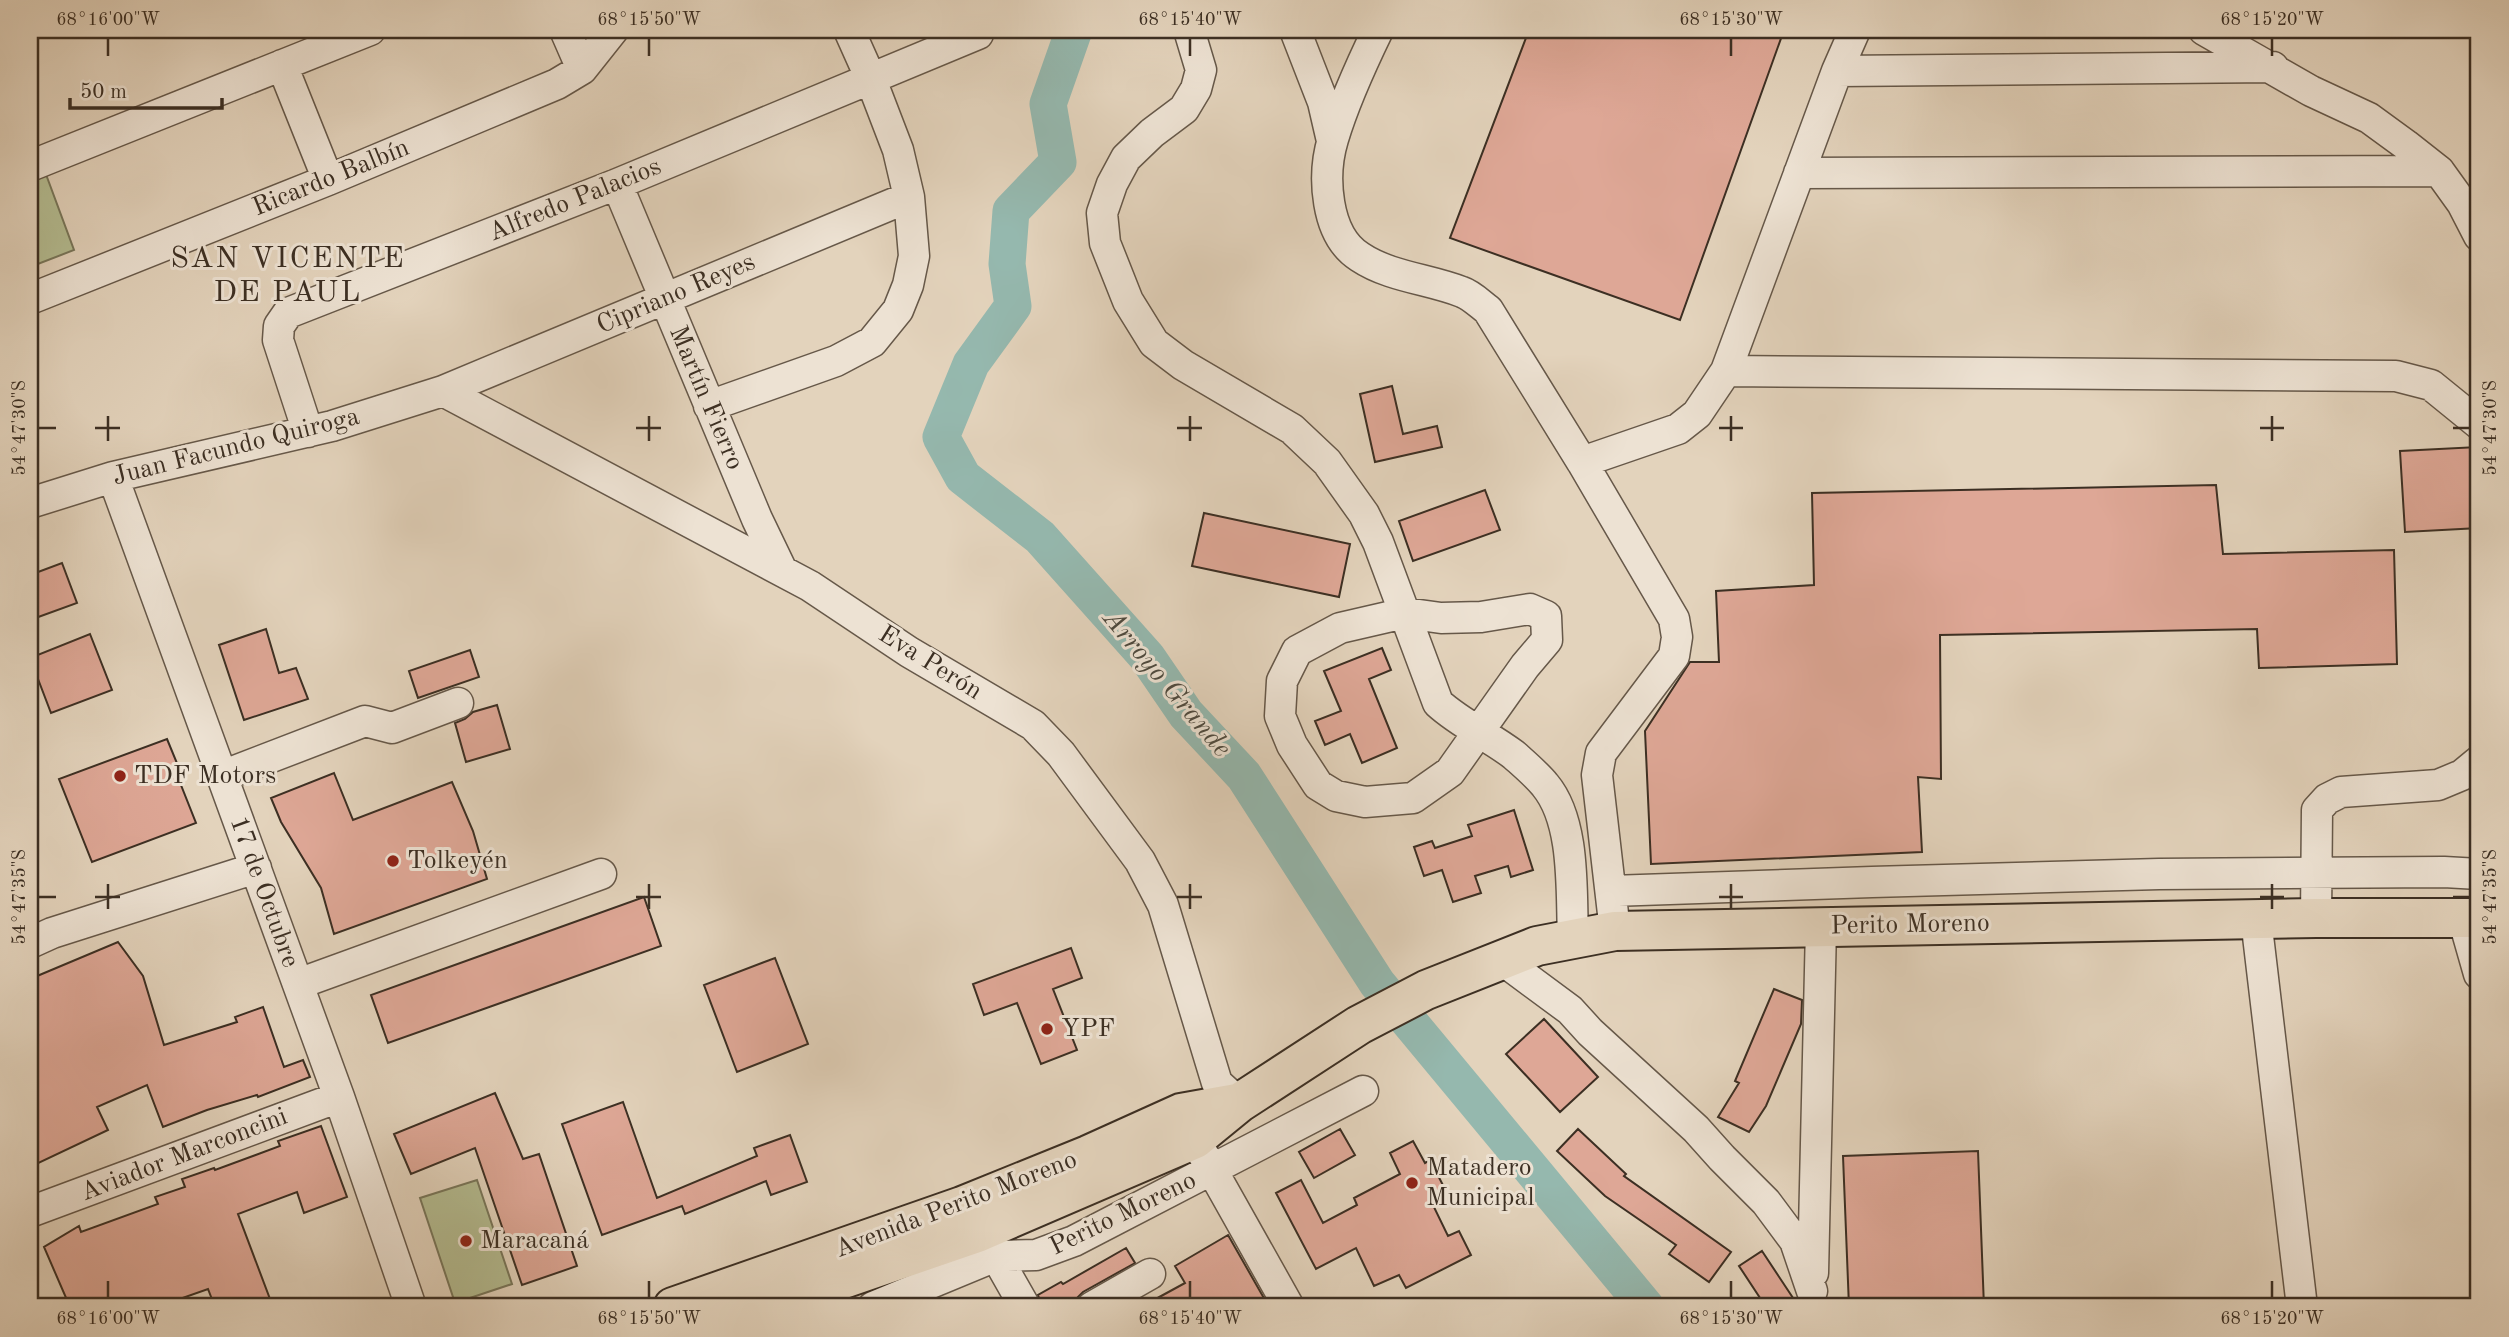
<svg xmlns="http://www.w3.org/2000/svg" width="2509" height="1337" font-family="'Old Standard TT',serif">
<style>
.green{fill:#b4bc91;stroke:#78765a;stroke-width:2}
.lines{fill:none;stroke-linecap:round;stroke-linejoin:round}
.river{stroke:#95b8ae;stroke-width:37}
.building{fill:#dea796;stroke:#3c2f23;stroke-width:2}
.minor-casing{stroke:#665849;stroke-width:33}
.major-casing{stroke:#3c2f23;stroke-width:42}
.minor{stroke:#ede2d3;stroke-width:30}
.major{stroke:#e3d3bc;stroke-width:38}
.ticks{fill:none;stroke:#3c2f23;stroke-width:2.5}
.poi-dot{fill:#8f2418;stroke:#ede2d3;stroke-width:2.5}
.labels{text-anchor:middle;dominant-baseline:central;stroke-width:6;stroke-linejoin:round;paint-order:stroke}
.street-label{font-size:26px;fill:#3c2f23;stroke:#ede2d3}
.poi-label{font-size:26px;fill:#3c2f23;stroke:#ede2d3;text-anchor:start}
.water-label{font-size:28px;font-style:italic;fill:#4e4a3f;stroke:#ede2d3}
.quarter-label{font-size:30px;letter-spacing:2px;fill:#3c2f23;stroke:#ede2d3}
.neatline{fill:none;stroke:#3c2f23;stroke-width:2.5}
.ticks-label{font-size:18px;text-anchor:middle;fill:#3c2f23}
</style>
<rect width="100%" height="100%" fill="#e3d3bc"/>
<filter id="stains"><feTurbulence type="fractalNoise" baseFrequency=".00286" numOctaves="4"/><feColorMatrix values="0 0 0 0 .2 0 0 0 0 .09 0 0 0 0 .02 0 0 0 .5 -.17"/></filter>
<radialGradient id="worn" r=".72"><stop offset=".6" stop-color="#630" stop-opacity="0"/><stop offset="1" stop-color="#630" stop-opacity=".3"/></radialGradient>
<path class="green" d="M 44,169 L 74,250 L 30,267 L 30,174 Z
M 477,1180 L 512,1284 L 455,1303 L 420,1198 Z"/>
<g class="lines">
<path class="river" d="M 1074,30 L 1048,104 L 1058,162 L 1011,211 L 1007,264 L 1013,306 L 971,364 L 941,437 L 963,477 L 1040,537 L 1147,657 L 1186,714 L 1244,776 L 1377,983 L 1646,1307"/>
</g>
<path class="building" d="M 1529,30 L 1784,30 L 1680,320 L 1450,238 Z
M 1392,386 L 1403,434 L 1437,426 L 1442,447 L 1375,462 L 1360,394 Z
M 2478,447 L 2479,528 L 2405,532 L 2400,451 Z
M 2216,485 L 2223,554 L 2394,550 L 2397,664 L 2259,668 L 2257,629 L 1940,635 L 1941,779 L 1918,777 L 1922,852 L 1651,864 L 1645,731 L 1690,662 L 1719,662 L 1716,591 L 1814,585 L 1812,493 Z
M 1485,490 L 1500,530 L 1413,561 L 1399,521 Z
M 1204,513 L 1350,544 L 1339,597 L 1192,566 Z
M 62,563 L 77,603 L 30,620 L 30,575 Z
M 266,629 L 279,673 L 296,668 L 308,699 L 244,720 L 219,645 Z
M 90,634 L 112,690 L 51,713 L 30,658 Z
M 1382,648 L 1391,670 L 1369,679 L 1397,748 L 1362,763 L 1350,734 L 1325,745 L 1315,721 L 1341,711 L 1324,671 Z
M 470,650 L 479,677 L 418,698 L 409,671 Z
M 497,705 L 510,749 L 466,762 L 455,723 L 465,719 L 473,712 Z
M 167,739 L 181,773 L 177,775 L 196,823 L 92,862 L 59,779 Z
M 334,773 L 353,820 L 452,782 L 473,831 L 487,879 L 334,934 L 321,888 L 281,822 L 271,798 Z
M 1514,810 L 1533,870 L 1511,877 L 1508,866 L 1475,876 L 1481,893 L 1453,902 L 1442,870 L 1424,876 L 1414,847 L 1432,841 L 1435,848 L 1472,836 L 1468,825 Z
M 644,897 L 661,946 L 388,1043 L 371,995 Z
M 118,942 L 143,976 L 164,1045 L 237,1022 L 235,1017 L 263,1007 L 284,1067 L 303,1060 L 310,1077 L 258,1097 L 257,1095 L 207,1110 L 163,1127 L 147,1085 L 97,1107 L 108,1130 L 30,1167 L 30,979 Z
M 1071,948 L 1082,978 L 1053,989 L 1077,1050 L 1041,1064 L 1017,1003 L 984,1015 L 973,984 Z
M 775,958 L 808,1044 L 737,1072 L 704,985 Z
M 1774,989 L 1802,1000 L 1801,1024 L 1766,1106 L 1749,1132 L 1718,1117 L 1739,1083 L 1735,1081 Z
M 1544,1019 L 1598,1077 L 1560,1112 L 1506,1054 Z
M 495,1093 L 523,1159 L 539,1154 L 577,1266 L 522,1285 L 475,1148 L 411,1174 L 394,1134 Z
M 623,1102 L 657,1198 L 757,1156 L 754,1148 L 790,1135 L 807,1182 L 771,1195 L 766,1181 L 685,1214 L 682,1206 L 602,1235 L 562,1124 Z
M 321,1126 L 347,1197 L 304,1213 L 297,1192 L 238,1214 L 273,1307 L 215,1307 L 208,1289 L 157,1307 L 70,1307 L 44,1247 L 79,1226 L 81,1232 L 158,1204 L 155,1197 L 185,1187 L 182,1179 L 214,1168 L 215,1170 L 280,1146 L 278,1141 Z
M 1340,1129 L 1355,1155 L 1314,1178 L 1299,1152 Z
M 1578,1129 L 1626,1174 L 1624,1176 L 1731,1252 L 1709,1282 L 1669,1254 L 1676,1245 L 1605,1196 L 1557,1151 Z
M 1413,1141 L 1425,1163 L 1430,1160 L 1447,1193 L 1431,1201 L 1448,1236 L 1459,1231 L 1471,1255 L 1406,1288 L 1399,1275 L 1374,1286 L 1356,1248 L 1316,1269 L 1276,1193 L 1301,1180 L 1323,1223 L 1357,1205 L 1354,1198 L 1400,1174 L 1390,1153 Z
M 1978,1151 L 1984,1307 L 1849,1307 L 1843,1156 Z
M 1228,1235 L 1269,1307 L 1141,1307 L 1185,1283 L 1175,1266 Z
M 1126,1248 L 1135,1263 L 1083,1292 L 1073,1302 L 1075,1307 L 1042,1307 L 1038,1295 L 1061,1282 L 1063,1284 Z
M 1762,1251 L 1799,1307 L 1766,1307 L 1739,1266 Z"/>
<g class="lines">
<defs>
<path id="minor" d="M 565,30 L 582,69
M 1189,30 L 1201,70 L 1196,89 L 1184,109 L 1152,133 L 1126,158 L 1112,184 L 1102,213 L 1105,243 L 1128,301 L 1154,343 L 1183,365 L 1292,429 L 1327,462 L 1364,514 L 1378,542 L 1438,703 C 1461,724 1489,736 1514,755 C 1524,764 1537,775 1545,785 C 1576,822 1571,892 1573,938
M 1295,30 L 1323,102 L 1332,141
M 1378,30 C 1361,65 1344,102 1333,139 C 1322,175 1325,235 1360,257 C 1390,277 1429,279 1462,292 C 1471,295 1480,304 1488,310 L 1582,462 L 1674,619 L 1677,637 L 1674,656 L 1601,753 L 1597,775 L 1615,931
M 2204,30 L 2311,91 L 2369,118 L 2406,145 L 2439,171 L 2462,203 L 2479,236
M 282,65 L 328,180
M 1837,71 L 2273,67
M 30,166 L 370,30
M 1799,173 L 2439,171
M 617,184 L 757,519 L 782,571
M 30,299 L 328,180 L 557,84 L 582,69 L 613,30
M 1726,371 L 2396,376 L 2431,385 L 2479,424
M 443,391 L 810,586 L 909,652 L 1033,725 L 1061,754 L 1140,861 L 1163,905 L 1217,1083 L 1239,1103
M 709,406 L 836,361 L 872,342 L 898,310 L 908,285 L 914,256 L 909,197 L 898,150 L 870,77 L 849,30
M 308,432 L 278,340 L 279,326 L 288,313 L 617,184 L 978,34 L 976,30
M 1582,462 L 1678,429 L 1697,414 L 1726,371 L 1837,71 L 1855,30
M 113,477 L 339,1097 L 411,1307
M 30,503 L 113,477 L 332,426 L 443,391 L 909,197
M 1530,609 L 1546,616 L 1547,640 L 1525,666 L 1450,772 L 1413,798 L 1365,802 L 1336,796 L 1318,785 L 1292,745 L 1280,716 L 1282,681 L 1297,651 L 1340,628 L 1405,613 L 1441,618 L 1481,617 Z
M 222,776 L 365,721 L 392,728 L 458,703
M 1611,891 L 1872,882 L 2159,874 L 2444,872 L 2479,874
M 2316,918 L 2317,810 L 2327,799 L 2341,792 L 2438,785 L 2462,775 L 2479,761
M 2463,918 L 2479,974
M 2256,919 L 2302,1307
M 30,943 L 52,933 L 256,868
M 1501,959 L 1570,1010 L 1590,1032 L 1696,1129 L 1722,1158 L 1766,1202 L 1795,1241 L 1812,1291
M 298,984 L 601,874
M 1203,1154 L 1289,1307
M 30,1212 L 339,1097
M 986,1244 L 996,1256 L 1025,1307
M 1813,1273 L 1821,927
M 873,1307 L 996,1256 L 1036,1255 L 1074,1241 L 1363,1091
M 1092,1307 L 1150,1274"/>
<path id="major" d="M 673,1307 L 962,1206 L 1088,1155 L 1181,1113 L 1237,1103
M 762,1307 L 977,1233 L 1195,1139 L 1239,1103 L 1359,1025 L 1426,990 L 1537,946 L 1615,931 L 2316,918 L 2479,918"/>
</defs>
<use href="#minor" class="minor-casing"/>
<use href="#major" class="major-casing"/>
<use href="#minor" class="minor"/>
<use href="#major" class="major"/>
</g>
<path class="ticks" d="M 108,38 L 108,56M 649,38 L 649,56M 1190,38 L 1190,56M 1731,38 L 1731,56M 2272,38 L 2272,56M 108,416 L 108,441M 649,416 L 649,441M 1190,416 L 1190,441M 1731,416 L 1731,441M 2272,416 L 2272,441M 38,428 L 56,428M 95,428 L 120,428M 636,428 L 661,428M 1177,428 L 1202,428M 1719,428 L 1743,428M 2260,428 L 2284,428M 2453,428 L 2470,428M 108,884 L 108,909M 649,884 L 649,909M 1190,884 L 1190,909M 1731,884 L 1731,909M 2272,884 L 2272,909M 38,897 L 56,897M 95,897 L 120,897M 636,897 L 661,897M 1177,897 L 1202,897M 1719,897 L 1743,897M 2260,897 L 2284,897M 2453,897 L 2470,897M 108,1281 L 108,1298M 649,1281 L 649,1298M 1190,1281 L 1190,1298M 1731,1281 L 1731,1298M 2272,1281 L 2272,1298"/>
<g class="poi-dot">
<circle cx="120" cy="776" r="7"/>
<circle cx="393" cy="861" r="7"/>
<circle cx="1047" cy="1029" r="7"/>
<circle cx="1412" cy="1183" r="7"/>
<circle cx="466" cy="1241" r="7"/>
</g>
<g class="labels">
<g class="street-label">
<text transform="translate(331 178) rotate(-22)">Ricardo Balbín</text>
<text transform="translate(575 200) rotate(-22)">Alfredo Palacios</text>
<text transform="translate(676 294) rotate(-23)">Cipriano Reyes</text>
<text transform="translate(706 398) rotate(67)">Martín Fierro</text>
<text transform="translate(236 447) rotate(-14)">Juan Facundo Quiroga</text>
<text transform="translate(930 663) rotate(32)">Eva Perón</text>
<text transform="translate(264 892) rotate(70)">17 de Octubre</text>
<text transform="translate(1910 925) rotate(-1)">Perito Moreno</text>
<text transform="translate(184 1155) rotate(-21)">Aviador Marconcini</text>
<text transform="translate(956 1205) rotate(-21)">Avenida Perito Moreno</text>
<text transform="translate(1123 1214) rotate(-26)">Perito Moreno</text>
</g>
<g class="poi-label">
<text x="134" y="776">TDF Motors</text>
<text x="407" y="861">Tolkeyén</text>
<text x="1061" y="1029">YPF</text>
<text x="1426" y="1168">Matadero<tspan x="1426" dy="30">Municipal</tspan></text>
<text x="480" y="1241">Maracaná</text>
</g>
<g class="water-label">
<text transform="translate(1166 684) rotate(50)">Arroyo Grande</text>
</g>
<g class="quarter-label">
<text x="288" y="259">SAN VICENTE<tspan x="288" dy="34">DE PAUL</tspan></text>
</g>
</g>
<rect width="2509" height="1337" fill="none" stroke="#e3d3bc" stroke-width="77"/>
<path d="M70 98v10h152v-10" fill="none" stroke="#3c2f23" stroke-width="3.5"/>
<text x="80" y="98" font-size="21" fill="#3c2f23" stroke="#ede2d3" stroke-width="5" paint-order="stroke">50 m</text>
<rect x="38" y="38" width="2432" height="1260" class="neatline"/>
<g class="ticks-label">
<text x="108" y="25">68°16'00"W</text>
<text x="649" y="25">68°15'50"W</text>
<text x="1190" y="25">68°15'40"W</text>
<text x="1731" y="25">68°15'30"W</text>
<text x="2272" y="25">68°15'20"W</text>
<text transform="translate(19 428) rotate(-90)" y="6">54°47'30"S</text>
<text transform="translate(2490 428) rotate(-90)" y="6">54°47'30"S</text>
<text transform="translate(19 897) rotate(-90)" y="6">54°47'35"S</text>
<text transform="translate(2490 897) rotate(-90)" y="6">54°47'35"S</text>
<text x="108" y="1324">68°16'00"W</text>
<text x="649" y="1324">68°15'50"W</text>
<text x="1190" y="1324">68°15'40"W</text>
<text x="1731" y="1324">68°15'30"W</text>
<text x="2272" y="1324">68°15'20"W</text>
</g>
<rect width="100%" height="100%" filter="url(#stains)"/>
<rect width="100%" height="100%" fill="url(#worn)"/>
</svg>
